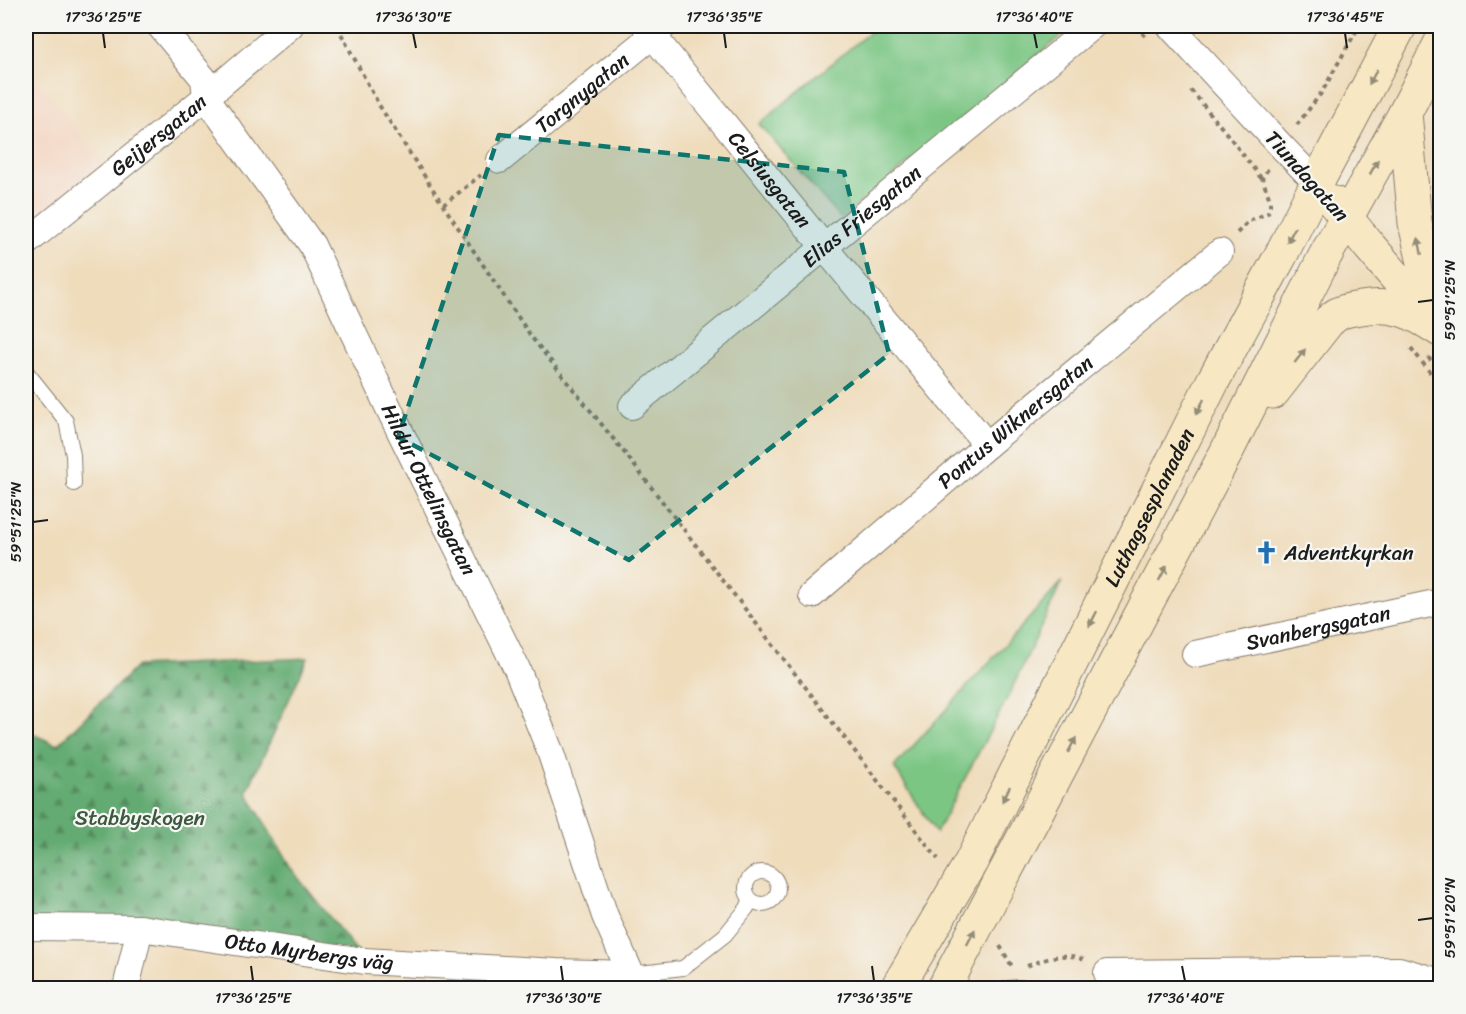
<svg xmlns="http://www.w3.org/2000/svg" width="1466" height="1014" font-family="Sriracha,sans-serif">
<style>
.built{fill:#f3d4bf}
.grass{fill:#7bc684;stroke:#4c7150;stroke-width:1.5}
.forest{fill:url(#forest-firs);stroke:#406447;stroke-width:1.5}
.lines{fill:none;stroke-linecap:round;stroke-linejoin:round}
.lane-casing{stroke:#867c6c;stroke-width:16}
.street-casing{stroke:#867c6c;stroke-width:28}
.secondary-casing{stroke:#867c6c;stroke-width:35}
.path{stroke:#867c6c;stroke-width:4;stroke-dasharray:4.5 4.5;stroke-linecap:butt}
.lane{stroke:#fff;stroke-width:14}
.street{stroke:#fff;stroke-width:26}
.secondary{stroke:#f7e8c3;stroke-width:33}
.oneway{fill:#948c78}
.marked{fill:#0f766e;fill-opacity:0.2;stroke:#0f766e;stroke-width:4.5;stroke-dasharray:12 8;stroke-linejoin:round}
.ticks{fill:none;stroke:#1c1c1c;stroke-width:2}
.labels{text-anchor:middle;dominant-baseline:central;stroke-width:4.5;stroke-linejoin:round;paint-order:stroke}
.street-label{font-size:21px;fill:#1c1c1c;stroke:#f6f6f2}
.poi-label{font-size:21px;fill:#1c1c1c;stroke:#f6f6f2;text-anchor:start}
.park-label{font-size:21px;fill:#3d5840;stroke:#f6f6f2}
.neatline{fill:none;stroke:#1c1c1c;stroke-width:2}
.ticks-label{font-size:15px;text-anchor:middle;fill:#1c1c1c}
</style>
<defs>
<pattern id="forest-firs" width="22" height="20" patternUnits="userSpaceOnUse" patternTransform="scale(1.5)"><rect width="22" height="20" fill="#64ab72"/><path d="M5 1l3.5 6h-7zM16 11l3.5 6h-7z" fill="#528a5d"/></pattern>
</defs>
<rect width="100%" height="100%" fill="#f6f6f2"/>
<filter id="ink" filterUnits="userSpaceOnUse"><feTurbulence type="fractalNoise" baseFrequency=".0167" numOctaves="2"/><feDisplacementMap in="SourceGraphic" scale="12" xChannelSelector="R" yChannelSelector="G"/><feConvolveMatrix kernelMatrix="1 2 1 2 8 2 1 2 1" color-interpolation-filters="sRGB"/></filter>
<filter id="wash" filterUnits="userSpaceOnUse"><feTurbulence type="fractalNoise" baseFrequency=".008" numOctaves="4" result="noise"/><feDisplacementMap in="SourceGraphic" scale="24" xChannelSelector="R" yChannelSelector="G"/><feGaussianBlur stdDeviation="1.35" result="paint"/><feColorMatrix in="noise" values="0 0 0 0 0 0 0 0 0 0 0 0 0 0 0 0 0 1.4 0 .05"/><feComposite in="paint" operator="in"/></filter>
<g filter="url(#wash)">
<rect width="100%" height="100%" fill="#efdcbb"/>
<path class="built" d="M 26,67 L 111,174 L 26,243 Z"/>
<path class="grass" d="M 877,26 L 1073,26 L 841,219 L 759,124 Z
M 1062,582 L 1009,695 L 936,833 L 894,767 Z"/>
<path class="forest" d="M 308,658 L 247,792 L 291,869 L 365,961 L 26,927 L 26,731 L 57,745 L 137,666 Z"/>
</g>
<g filter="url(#ink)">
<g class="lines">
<defs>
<path id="lane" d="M 26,371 L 66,421 L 73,455 L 74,484
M746 888a16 16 0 1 1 32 0a16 16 0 1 1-32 0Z
M 631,974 L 683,968 L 725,935 L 747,908 L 750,901
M 1007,988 L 1020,987 L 1029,988"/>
<g id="street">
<path id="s1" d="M 160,26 L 204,79 L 206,97 L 312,245 L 391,413 L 517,669 L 550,751 L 605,916 L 631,974 L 636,988"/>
<path id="s2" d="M 645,26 L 824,247 L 987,445"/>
<path d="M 1170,26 L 1282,147 L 1317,183"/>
<path id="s3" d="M 500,160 L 664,26"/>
<path id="s4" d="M 26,243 L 206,97 L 290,26"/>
<path id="s5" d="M 632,406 L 1092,26"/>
<path id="s6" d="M 812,595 L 987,445 L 1220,252"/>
<path id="s7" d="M 1195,654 L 1440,602"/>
<path id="s8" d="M 26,927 L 140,928 L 365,961 L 556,972 L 631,974"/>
<path d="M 1107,973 L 1399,970 L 1440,982"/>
<path d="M 126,988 L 140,928"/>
</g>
<g id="secondary">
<path d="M 1405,113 L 1415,223 L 1427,276 L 1440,323"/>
<path d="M 1334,203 L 1370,247 L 1432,319"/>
<path d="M 1273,392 L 1327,323 C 1330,320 1334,316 1338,314 C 1344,310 1354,309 1361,308 C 1394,302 1414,313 1440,330"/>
<path id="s9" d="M 897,988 L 971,862 L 1213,381 L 1281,255 L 1317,183 L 1400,26"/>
<path d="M 944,988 L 1226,453 L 1325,256 L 1405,113 L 1440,44"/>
</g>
</defs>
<use href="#lane" class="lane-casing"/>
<use href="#street" class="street-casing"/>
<use href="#secondary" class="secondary-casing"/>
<path class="path" d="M 337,26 L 379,105 L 443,205 L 532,338 L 624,452 L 938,859
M 1136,26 L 1145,36
M 1191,90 L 1231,139 L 1261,178
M 1297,125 L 1322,92 L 1359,26
M 1268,169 L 1262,178 L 1270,200 L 1270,209
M 443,205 L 481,175
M 1237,233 L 1249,221 L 1270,212
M 1411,348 L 1440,385
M 1428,357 L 1440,372
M 1000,946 L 1013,968
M 1027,966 C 1046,959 1066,950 1086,961"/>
<use href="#lane" class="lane"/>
<use href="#street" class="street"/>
<use href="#secondary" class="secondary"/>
</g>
<defs><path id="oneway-solid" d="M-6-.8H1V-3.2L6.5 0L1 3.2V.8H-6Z" transform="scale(1.5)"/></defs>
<g class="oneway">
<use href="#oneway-solid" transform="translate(1373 77) rotate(118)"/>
<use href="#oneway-solid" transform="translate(1374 167) rotate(-60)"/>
<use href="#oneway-solid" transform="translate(1291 235) rotate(117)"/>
<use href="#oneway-solid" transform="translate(1420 246) rotate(-102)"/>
<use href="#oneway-solid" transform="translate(1300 356) rotate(-52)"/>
<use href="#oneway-solid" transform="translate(1200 407) rotate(117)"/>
<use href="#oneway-solid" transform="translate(1163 573) rotate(-62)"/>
<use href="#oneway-solid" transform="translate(1093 619) rotate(117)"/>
<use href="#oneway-solid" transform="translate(1072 745) rotate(-62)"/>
<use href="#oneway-solid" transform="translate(1006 794) rotate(117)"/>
<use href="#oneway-solid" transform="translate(971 937) rotate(-63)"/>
</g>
</g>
<path class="marked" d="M 499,135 L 844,172 L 889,354 L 629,560 L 398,437 Z"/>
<path class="ticks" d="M 103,33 L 105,48M 413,33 L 416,48M 724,33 L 726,48M 1034,33 L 1037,48M 1345,33 L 1347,48M 1418,302 L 1433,300M 33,522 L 48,520M 1418,920 L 1433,918M 251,966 L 253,981M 561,966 L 563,981M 872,966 L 874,981M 1182,966 L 1185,981"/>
<defs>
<symbol id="church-bare" viewBox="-9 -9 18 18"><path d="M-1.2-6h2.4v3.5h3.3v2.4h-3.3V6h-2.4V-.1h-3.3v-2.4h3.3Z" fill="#1f6fb2" stroke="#f6f6f2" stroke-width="2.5" paint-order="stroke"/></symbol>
</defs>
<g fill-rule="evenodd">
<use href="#church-bare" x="1250" y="536" width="33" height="33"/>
</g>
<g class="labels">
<g class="street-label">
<text stroke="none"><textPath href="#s3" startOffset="106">Torgnygatan</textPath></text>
<text stroke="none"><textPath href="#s4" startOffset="171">Geijersgatan</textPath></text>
<text transform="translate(1307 176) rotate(48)">Tiundagatan</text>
<text stroke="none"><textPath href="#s2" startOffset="198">Celsiusgatan</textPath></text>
<text stroke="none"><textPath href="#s5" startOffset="298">Elias Friesgatan</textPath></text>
<text stroke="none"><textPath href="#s6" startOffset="267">Pontus Wiknersgatan</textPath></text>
<text stroke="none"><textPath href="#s1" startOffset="540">Hildur Ottelinsgatan</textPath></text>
<text stroke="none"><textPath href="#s9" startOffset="543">Luthagsesplanaden</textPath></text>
<text stroke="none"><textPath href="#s7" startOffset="126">Svanbergsgatan</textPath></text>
<text stroke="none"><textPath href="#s8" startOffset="285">Otto Myrbergs väg</textPath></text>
</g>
<g class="poi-label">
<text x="1284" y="553">Adventkyrkan</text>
</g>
<g class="park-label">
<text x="140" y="818">Stabbyskogen</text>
</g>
</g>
<rect width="1466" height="1014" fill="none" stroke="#f6f6f2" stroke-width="66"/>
<rect x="33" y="33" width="1400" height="948" class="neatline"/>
<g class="ticks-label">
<text x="103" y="22">17°36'25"E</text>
<text x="413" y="22">17°36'30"E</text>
<text x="724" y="22">17°36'35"E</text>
<text x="1034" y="22">17°36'40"E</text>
<text x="1345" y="22">17°36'45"E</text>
<text transform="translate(1450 300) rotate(-90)" y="5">59°51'25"N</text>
<text transform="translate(16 522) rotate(-90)" y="5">59°51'25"N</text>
<text transform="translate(1450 918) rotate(-90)" y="5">59°51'20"N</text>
<text x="253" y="1003">17°36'25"E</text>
<text x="563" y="1003">17°36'30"E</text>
<text x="874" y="1003">17°36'35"E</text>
<text x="1185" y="1003">17°36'40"E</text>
</g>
</svg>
